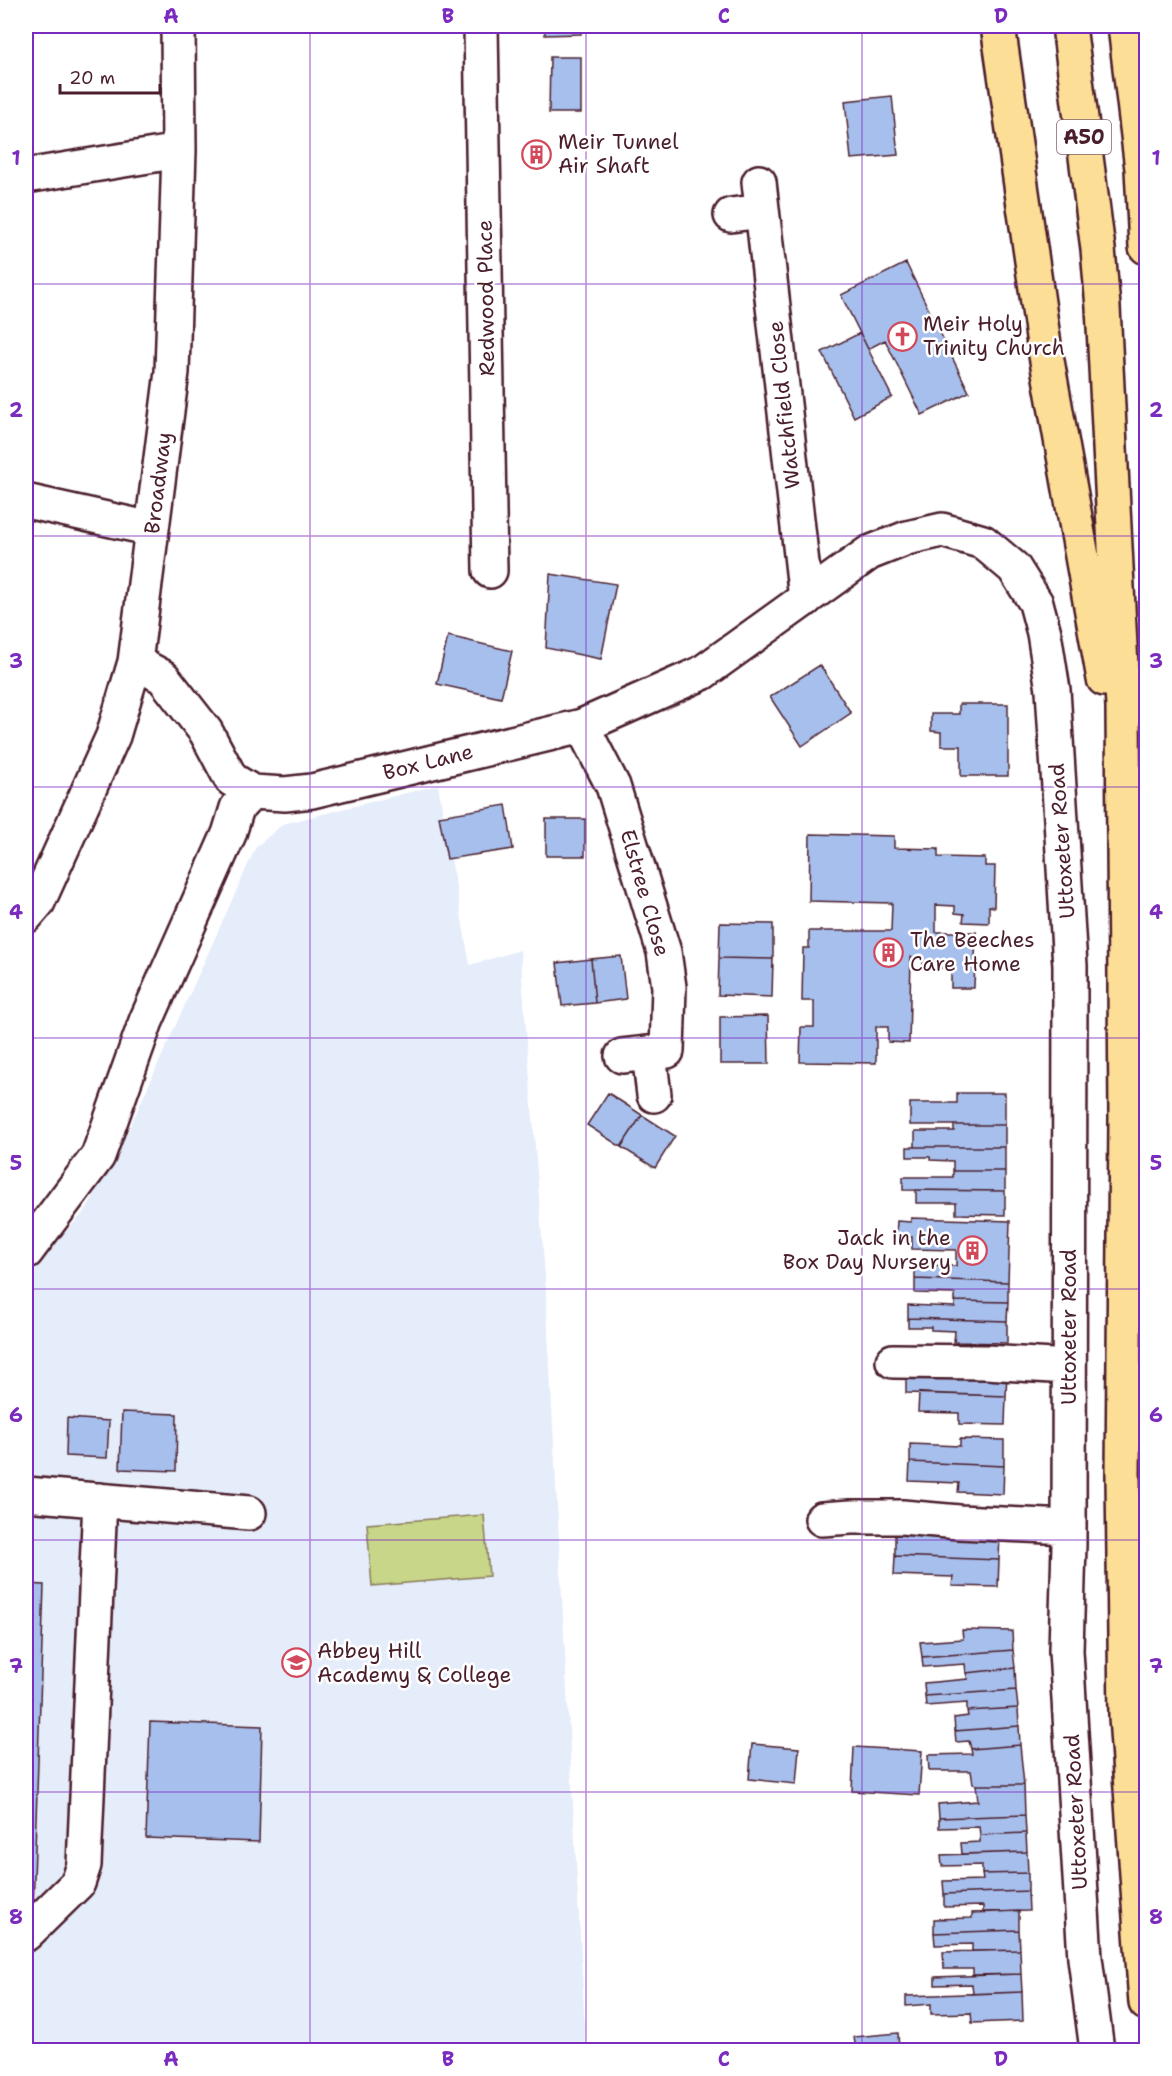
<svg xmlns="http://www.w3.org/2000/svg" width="1172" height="2076" font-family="'Shantell Sans',sans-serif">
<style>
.built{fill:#e5ecfa}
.green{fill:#c8d689;stroke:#897a5a;stroke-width:1.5}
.building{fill:#a7bfed;stroke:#4a1f2b;stroke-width:1.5}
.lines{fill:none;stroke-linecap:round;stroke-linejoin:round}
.minor-casing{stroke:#4a1f2b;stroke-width:38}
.highway-casing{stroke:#4a1f2b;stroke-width:38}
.minor{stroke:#fff;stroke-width:33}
.highway{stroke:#fcde96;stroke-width:33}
.grid{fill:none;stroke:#7b2cbf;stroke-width:1.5;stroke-opacity:0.55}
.labels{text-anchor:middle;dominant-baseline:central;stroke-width:5;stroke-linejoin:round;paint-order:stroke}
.shield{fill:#fff;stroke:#80626b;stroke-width:1.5}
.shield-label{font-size:20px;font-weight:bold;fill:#4a1f2b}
.poi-label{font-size:21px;fill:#4a1f2b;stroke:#fff;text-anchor:start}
.street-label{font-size:21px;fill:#4a1f2b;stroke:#fff}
.neatline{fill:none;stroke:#7b2cbf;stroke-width:2}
.grid-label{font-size:20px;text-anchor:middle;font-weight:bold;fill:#7b2cbf}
</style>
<rect width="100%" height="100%" fill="#fff"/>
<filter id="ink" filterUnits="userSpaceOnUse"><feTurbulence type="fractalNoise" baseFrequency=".0167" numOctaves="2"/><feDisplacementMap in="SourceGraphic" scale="12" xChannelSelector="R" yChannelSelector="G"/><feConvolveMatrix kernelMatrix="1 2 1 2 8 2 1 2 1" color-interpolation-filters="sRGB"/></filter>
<g filter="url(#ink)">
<path class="built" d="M 438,785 L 470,965 L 520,950 L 545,1276 L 586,2050 L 26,2050 L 26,1274 L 86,1210 L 128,1131 L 256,847 L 283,824 Z"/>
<path class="green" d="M 484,1515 L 489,1576 L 372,1586 L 367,1524 Z"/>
<path class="building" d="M 545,26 L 581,26 L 581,34 L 545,35 Z
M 550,57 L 581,57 L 581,113 L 549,113 Z
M 892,96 L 898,155 L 851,159 L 845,101 Z
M527 155a10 10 0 1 1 20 0a10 10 0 1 1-20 0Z
M 906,263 L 969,392 L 922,415 L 885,340 L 868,349 L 841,295 Z
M 860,333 L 892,397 L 854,417 L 822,352 Z
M 550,574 L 616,584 L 601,659 L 546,648 Z
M 448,636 L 512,651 L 501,698 L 437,684 Z
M 820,665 L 851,713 L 802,746 L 770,697 Z
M 959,704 L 1008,704 L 1008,776 L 961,776 L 961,746 L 941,746 L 941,732 L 931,731 L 931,714 L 959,714 Z
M 506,805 L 513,849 L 447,859 L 439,816 Z
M 546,819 L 585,819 L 585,856 L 546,856 Z
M 810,834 L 894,836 L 894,848 L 938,849 L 938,857 L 985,858 L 985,866 L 995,866 L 994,907 L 989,906 L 989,923 L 963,922 L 964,914 L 955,913 L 955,906 L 936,905 L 936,932 L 976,932 L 974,988 L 951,988 L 951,968 L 923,968 L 923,958 L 911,957 L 909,1043 L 888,1042 L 888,1027 L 876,1027 L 876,1063 L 800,1062 L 801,1027 L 814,1027 L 814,1001 L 802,1001 L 803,948 L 809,948 L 809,931 L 891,931 L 892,903 L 809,901 Z
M 720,923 L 773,924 L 773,959 L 719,958 Z
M 621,956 L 626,999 L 595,1003 L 591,959 Z
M 719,958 L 773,959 L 772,997 L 718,995 Z
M 591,959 L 595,1003 L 562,1006 L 557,963 Z
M 768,1016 L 769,1064 L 720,1064 L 720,1017 Z
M 608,1093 L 642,1115 L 621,1147 L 587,1125 Z
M 957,1093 L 1005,1093 L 1005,1125 L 910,1125 L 910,1103 L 957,1103 Z
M 642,1115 L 675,1136 L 655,1168 L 621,1147 Z
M 954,1125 L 1005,1125 L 1005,1147 L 915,1147 L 915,1131 L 954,1131 Z
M 907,1147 L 1005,1147 L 1005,1171 L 953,1171 L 953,1161 L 930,1160 L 930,1157 L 907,1157 Z
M 953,1171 L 1005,1171 L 1005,1191 L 903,1190 L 903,1177 L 953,1177 Z
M 916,1190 L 1005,1191 L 1005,1215 L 956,1214 L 956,1203 L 916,1203 Z
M 911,1218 L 1010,1221 L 1008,1282 L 915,1279 L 915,1265 L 956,1266 L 956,1250 L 912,1249 L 912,1237 L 896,1237 L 897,1221 L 911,1222 Z
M 915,1279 L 1008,1282 L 1008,1302 L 955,1301 L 955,1294 L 915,1293 Z
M 955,1301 L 1008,1302 L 1007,1321 L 908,1318 L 908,1305 L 955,1307 Z
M 908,1318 L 1007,1321 L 1007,1343 L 954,1342 L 955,1331 L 931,1330 L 931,1327 L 908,1327 Z
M 1007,1369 L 1006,1396 L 906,1393 L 906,1375 Z
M 919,1393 L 1006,1396 L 1005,1425 L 959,1424 L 959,1413 L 918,1412 Z
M 122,1412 L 177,1414 L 176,1471 L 120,1469 Z
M 67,1418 L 109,1421 L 107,1458 L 66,1456 Z
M 960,1439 L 1004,1440 L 1004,1466 L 910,1462 L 910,1444 L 960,1446 Z
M 910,1462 L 1004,1466 L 1003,1494 L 958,1492 L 959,1483 L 909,1481 Z
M 895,1529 L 1000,1532 L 999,1560 L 895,1556 Z
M 895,1556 L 999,1560 L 998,1587 L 952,1586 L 953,1577 L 894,1575 Z
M 26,1584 L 44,1585 L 33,1909 L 26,1909 Z
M 962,1630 L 1012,1631 L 1013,1650 L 922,1657 L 920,1642 L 963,1639 Z
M 1013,1650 L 1015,1668 L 966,1673 L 965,1664 L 923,1667 L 922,1657 Z
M 1015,1668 L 1016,1690 L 925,1696 L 924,1683 L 968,1679 L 966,1673 Z
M 1016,1690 L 1018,1708 L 967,1711 L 967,1703 L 926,1706 L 925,1696 Z
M 1018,1708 L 1019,1726 L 955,1731 L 954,1718 L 968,1716 L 967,1711 Z
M 150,1722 L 262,1726 L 259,1842 L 146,1838 Z
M 1019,1726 L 1020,1745 L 971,1749 L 969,1741 L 956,1742 L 955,1731 Z
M 752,1744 L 799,1748 L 796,1784 L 749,1779 Z
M 1020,1745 L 1024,1785 L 976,1785 L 973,1784 L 971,1771 L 929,1771 L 928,1755 L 972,1754 L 971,1749 Z
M 854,1747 L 922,1751 L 919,1795 L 852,1791 Z
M 976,1785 L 1024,1785 L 1025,1815 L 939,1818 L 938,1804 L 978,1801 Z
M 1025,1815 L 1026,1833 L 980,1835 L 979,1827 L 939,1828 L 939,1818 Z
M 1026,1833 L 1027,1852 L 962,1854 L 961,1843 L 980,1842 L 980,1835 Z
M 1027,1852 L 1028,1873 L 982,1874 L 982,1865 L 942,1866 L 941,1855 Z
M 1028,1873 L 1028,1891 L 944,1894 L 943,1881 L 983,1880 L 982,1874 Z
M 1028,1891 L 1029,1911 L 983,1912 L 983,1906 L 944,1907 L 944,1894 Z
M 1019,1911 L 1019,1930 L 934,1933 L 934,1919 L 972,1918 L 972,1913 Z
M 1019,1930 L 1020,1950 L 972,1951 L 972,1944 L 935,1945 L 934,1933 Z
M 1020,1950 L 1021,1974 L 973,1975 L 973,1969 L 944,1969 L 943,1952 Z
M 1021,1974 L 1022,1992 L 973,1994 L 972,1984 L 935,1985 L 935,1977 Z
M 1022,1992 L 1023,2021 L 972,2023 L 971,2013 L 931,2014 L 931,2004 L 906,2006 L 906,1996 Z
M 898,2033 L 899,2050 L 856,2050 L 854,2037 Z"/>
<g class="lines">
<defs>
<path id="minor" d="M 481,26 L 490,571
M 26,176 L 179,151
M 759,182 L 806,599
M 731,215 L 762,211
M 26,501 L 152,529
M 135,662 L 163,677 L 206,732 L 231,779 L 252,792
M 582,726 L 613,786 L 664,952 L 669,987 L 667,1051 L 622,1056
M 26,916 L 38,902 L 113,736 L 135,662 L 172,372 L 179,151 L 178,26
M 649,1053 L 654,1095
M 26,1252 L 98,1156 L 146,1021 L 229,834 L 237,808 L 252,792 L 285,794 L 312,791 L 582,726 L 702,673 L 869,553 L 907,538 L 942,530 L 983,542 L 1014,568 L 1036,603 L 1044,633 L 1053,690 L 1070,966 L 1069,1544 L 1066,1651 L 1085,1958 L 1097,2050
M 893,1361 L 986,1362 L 1069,1367
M 26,1494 L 249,1513
M 822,1519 L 851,1517 L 902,1517 L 959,1522 L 1069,1527
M 26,1934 L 78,1883 L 84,1865 L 100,1500"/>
<path id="highway" d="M 998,26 L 1044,344 L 1104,679
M 1069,26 L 1098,249 L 1103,307 L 1123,707 L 1126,1118 L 1123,1477 L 1126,1717 L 1146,2003
M 1125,26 L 1142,169 L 1146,247"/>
</defs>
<use href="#minor" class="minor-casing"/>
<use href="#highway" class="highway-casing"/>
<use href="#minor" class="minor"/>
<use href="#highway" class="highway"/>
</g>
</g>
<path class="grid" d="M 310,26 L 310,2050M 586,26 L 586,2050M 862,26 L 862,2050M 26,284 L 1146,284M 26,536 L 1146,536M 26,787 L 1146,787M 26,1038 L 1146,1038M 26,1289 L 1146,1289M 26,1540 L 1146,1540M 26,1792 L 1146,1792"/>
<defs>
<symbol id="building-ring" viewBox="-11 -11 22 22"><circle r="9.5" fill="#fff" stroke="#d1495b" stroke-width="1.5"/><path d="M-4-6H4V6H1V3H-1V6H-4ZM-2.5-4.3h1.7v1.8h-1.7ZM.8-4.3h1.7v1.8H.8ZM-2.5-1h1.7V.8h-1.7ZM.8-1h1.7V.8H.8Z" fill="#d1495b"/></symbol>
<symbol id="church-ring" viewBox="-11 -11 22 22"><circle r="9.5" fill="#fff" stroke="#d1495b" stroke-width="1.5"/><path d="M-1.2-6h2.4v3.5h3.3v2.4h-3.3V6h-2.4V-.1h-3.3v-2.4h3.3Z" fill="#d1495b"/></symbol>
<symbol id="school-ring" viewBox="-11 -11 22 22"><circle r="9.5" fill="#fff" stroke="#d1495b" stroke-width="1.5"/><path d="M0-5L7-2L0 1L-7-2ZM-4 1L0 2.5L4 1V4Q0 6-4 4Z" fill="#d1495b"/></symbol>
</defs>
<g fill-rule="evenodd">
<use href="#building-ring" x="520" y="138" width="33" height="33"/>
<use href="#church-ring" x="886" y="320" width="33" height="33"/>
<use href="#building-ring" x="872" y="936" width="33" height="33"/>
<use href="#building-ring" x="956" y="1234" width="33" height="33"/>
<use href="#school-ring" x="280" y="1646" width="33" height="33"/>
</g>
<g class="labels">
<rect class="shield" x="1057" y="120" width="54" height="34" rx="4.5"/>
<g class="shield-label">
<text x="1084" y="137">A50</text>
</g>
<g class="poi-label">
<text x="558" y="142">Meir Tunnel<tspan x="558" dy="24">Air Shaft</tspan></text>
<text x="923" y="324">Meir Holy<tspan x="923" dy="24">Trinity Church</tspan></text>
<text x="910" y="940">The Beeches<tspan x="910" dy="24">Care Home</tspan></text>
<text x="951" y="1238" text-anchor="end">Jack in the<tspan x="951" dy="24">Box Day Nursery</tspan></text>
<text x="317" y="1651">Abbey Hill<tspan x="317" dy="24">Academy &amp; College</tspan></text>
</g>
<g class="street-label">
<text transform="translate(486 298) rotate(-91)">Redwood Place</text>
<text transform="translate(784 405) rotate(-96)">Watchfield Close</text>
<text transform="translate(158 483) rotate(-83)">Broadway</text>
<text transform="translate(428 762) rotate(-14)">Box Lane</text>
<text transform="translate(1062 841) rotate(-94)">Uttoxeter Road</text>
<text transform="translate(645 893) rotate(74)">Elstree Close</text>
<text transform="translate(1069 1327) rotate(-90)">Uttoxeter Road</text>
<text transform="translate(1076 1812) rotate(-93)">Uttoxeter Road</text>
</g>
</g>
<rect width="1172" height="2076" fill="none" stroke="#fff" stroke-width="66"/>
<path d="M60 84v9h100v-9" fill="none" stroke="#4a1f2b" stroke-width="3"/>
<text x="69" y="84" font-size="18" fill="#4a1f2b" stroke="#ffffff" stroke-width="4.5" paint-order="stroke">20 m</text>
<rect x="33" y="33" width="1106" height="2010" class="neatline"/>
<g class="grid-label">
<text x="171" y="23">A</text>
<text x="448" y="23">B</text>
<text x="724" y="23">C</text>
<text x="1001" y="23">D</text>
<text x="16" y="165">1</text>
<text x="1156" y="165">1</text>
<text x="16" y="417">2</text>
<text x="1156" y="417">2</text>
<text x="16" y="668">3</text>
<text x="1156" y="668">3</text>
<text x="16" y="919">4</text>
<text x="1156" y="919">4</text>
<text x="16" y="1170">5</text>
<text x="1156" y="1170">5</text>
<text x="16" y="1422">6</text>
<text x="1156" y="1422">6</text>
<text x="16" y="1673">7</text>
<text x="1156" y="1673">7</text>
<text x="16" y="1924">8</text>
<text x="1156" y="1924">8</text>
<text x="171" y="2066">A</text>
<text x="448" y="2066">B</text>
<text x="724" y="2066">C</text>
<text x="1001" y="2066">D</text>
</g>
</svg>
